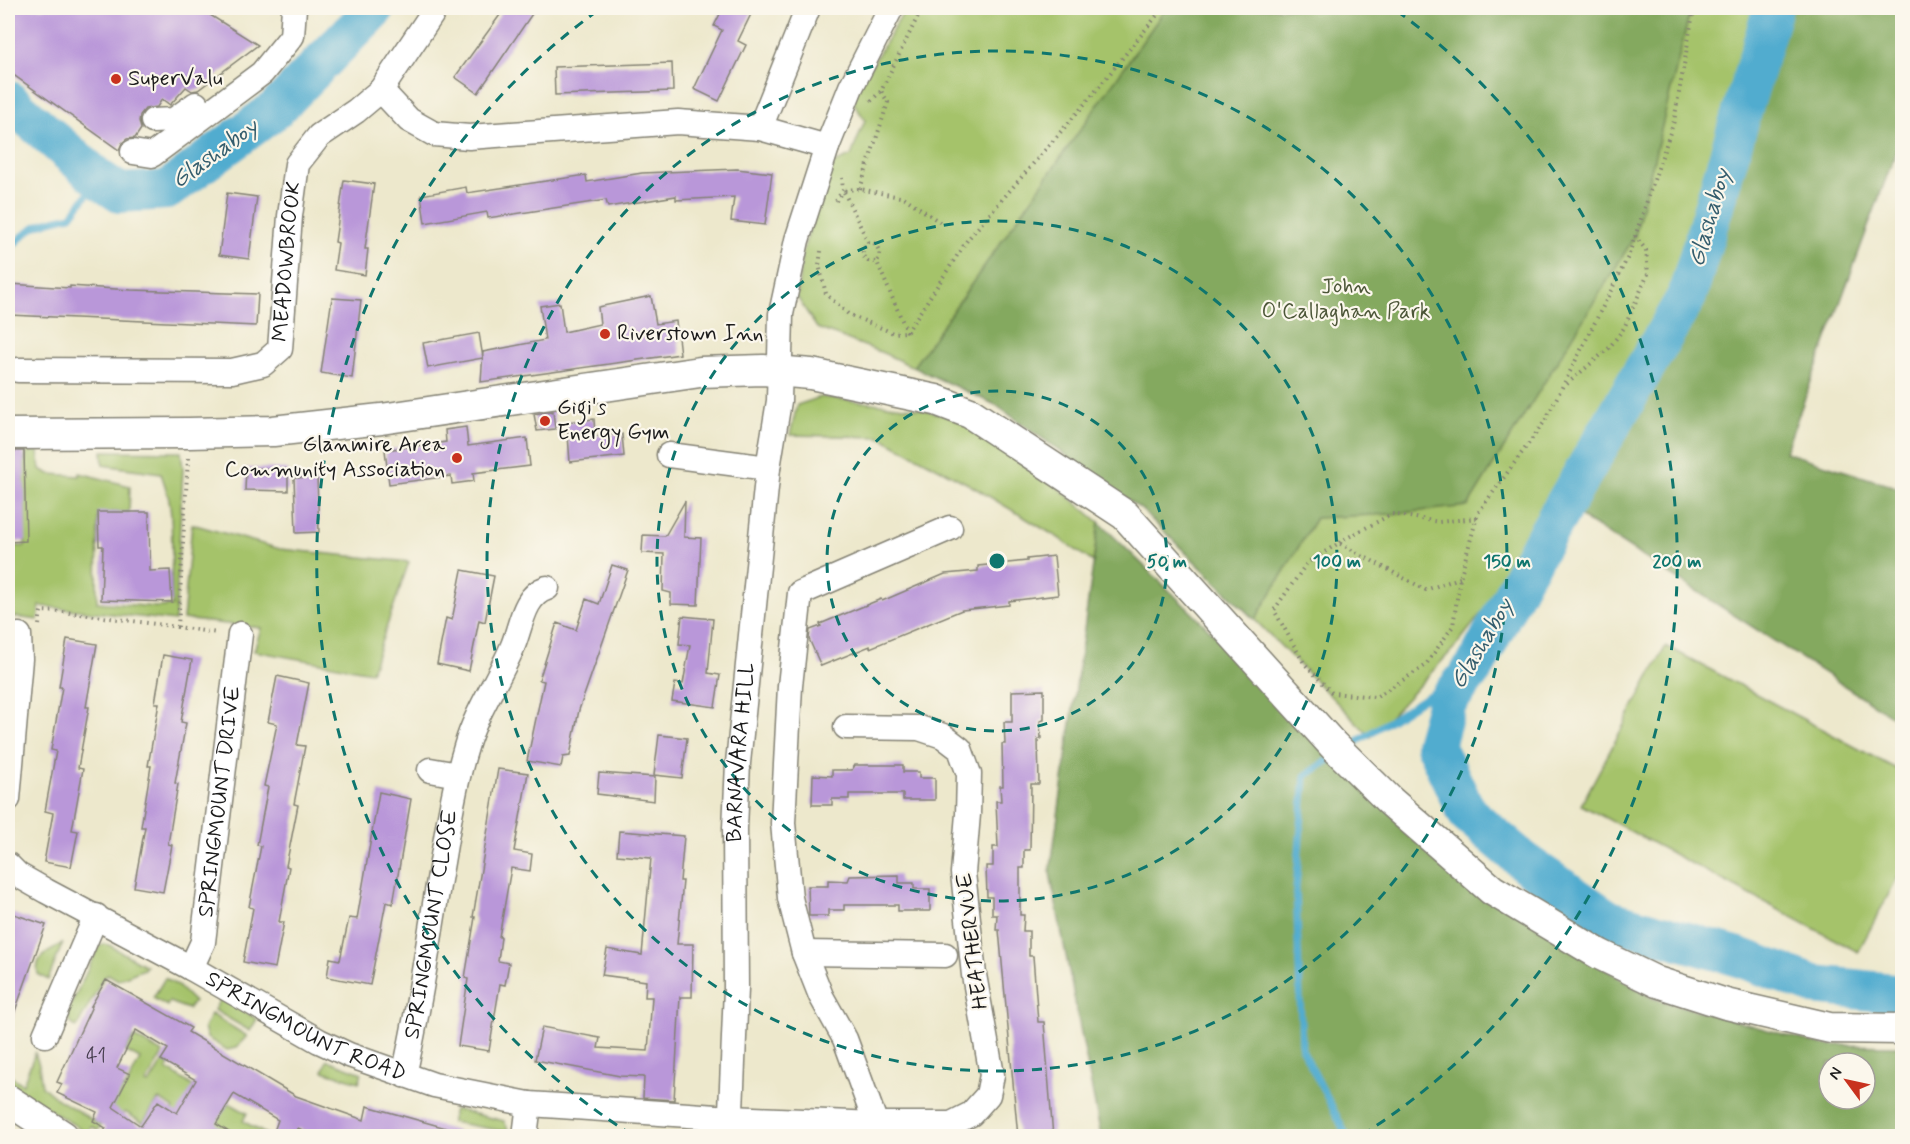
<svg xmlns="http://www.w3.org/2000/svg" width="1910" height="1144" font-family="Mynerve,sans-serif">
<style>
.green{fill:#a5c36b;stroke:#607044;stroke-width:1.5}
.forest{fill:#84a95f;stroke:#50623e;stroke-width:1.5;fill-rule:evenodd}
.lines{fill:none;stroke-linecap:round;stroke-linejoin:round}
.stream{stroke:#51accf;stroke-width:7}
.river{stroke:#51accf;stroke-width:40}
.building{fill:#b997d9;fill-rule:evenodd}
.minor-casing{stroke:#848274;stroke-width:27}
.major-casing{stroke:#848274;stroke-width:33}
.path{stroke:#848274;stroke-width:4;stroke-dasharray:1.5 4.5;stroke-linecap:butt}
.minor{stroke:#fff;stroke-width:24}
.major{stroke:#fff;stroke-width:30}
.ring{fill:none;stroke:#0f766e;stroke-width:3;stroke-dasharray:10 8}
.poi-dot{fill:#c8321e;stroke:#fbf7ec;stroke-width:2}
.labels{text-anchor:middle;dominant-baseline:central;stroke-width:4.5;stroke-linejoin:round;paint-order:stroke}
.number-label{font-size:20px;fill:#433b4b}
.poi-label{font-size:22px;fill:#1c1c1c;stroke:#fbf7ec;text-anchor:start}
.street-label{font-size:22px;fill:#1c1c1c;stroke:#fbf7ec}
.park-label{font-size:22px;fill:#4c5638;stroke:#fbf7ec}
.water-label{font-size:24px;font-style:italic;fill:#345d6d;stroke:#fbf7ec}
.centre{fill:#0f766e;stroke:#fbf7ec;stroke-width:3}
.ring-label{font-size:18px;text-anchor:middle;font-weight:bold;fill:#0f766e;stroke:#fbf7ec;stroke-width:4.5;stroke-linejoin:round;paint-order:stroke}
</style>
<rect width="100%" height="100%" fill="#fbf7ec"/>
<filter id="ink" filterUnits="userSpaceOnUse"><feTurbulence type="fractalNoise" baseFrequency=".0167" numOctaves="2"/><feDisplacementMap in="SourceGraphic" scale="12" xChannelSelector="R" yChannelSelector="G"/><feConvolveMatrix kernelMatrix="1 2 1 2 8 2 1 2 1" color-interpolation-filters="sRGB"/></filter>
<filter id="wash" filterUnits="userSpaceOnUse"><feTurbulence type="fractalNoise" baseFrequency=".008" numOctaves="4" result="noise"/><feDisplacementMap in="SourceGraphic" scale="24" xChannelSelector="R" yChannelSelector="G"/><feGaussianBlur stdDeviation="1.35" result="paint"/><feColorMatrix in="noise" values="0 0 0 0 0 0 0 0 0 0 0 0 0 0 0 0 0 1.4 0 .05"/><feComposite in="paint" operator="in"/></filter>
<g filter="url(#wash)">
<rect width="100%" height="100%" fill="#ede8cc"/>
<path class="green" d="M 906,8 L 1761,8 L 1732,152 L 1687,296 L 1564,506 L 1456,646 L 1371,737 L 1255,620 L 1137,505 L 996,405 L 883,353 L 817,328 L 797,297 L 802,254 L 829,165 L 851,156 L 865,120 L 851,99 Z
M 821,397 L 922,409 L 953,418 L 1019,455 L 1099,522 L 1093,562 L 1057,537 L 970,485 L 880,437 L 790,435 L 797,405 Z
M 38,451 L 40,469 L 50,474 L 80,476 L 80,473 L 130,486 L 129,512 L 98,513 L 97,602 L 156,607 L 172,606 C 170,573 174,539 170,506 C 169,495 164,484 161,473 L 103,465 L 102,451 L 181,452 L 183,468 L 175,621 L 40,606 L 38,620 L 8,616 L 9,603 L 8,602 L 8,546 L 25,546 L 24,462 L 27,452 Z
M 192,524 L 280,549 L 409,562 L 371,672 L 254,651 L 261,628 L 183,619 Z
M 1666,646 L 1902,772 L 1902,869 L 1858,952 L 1581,805 Z
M 63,942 L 48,980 L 38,974 C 34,953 51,954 63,942 Z
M 103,944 L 109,945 L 146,966 L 144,969 L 118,980 L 108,974 L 103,979 L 77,1027 C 69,1024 68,1020 68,1011 L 99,946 Z
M 165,978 L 178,986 L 194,1002 L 188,1009 L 169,1002 L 167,1006 L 153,998 Z
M 221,998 L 257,1019 L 250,1031 L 214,1010 Z
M 211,1014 L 247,1036 L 236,1048 L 227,1050 L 207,1038 L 204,1028 Z
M 134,1037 L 163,1053 L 146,1083 L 149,1084 L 163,1061 L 169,1065 L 167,1069 L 193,1086 L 222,1112 L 229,1103 L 247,1113 L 243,1121 L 267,1135 L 266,1136 L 236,1136 L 171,1113 L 174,1108 L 159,1099 L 143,1123 L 125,1112 L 115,1126 L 105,1117 L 121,1088 L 125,1089 L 140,1059 L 125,1051 Z
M 35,1053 L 39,1065 L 42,1086 L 56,1098 L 101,1125 L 98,1130 L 91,1126 L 87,1133 L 8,1084 L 8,1075 L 23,1084 Z
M 327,1060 L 362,1073 L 359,1082 L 323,1071 Z
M 454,1109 L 504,1121 L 509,1132 L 451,1122 Z"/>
<path class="forest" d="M 1166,8 L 1691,8 L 1635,236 L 1468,506 L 1392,514 L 1316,518 L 1255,620 L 1142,510 L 996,405 L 913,367 Z
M 1785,8 L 1902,8 L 1902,135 L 1785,452 L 1902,489 L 1902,723 L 1564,506 L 1682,306 L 1732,152 Z
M 1099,522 L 1343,760 L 1490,897 L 1652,998 L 1822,1045 L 1902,1046 L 1902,1136 L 1101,1136 L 1050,873 ZM 1829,1063 L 1865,1063 L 1865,1099 L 1829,1099 Z"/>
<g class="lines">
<path class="stream" d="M 8,252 C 29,226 38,223 71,216 L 99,179
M 1347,748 L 1476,665
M 1335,756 L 1305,776 L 1296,889 L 1302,1049 L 1347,1136"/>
<path class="river" d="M 1773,8 L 1687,296 L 1523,575 L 1476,665 L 1447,702 L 1435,745 L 1467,813 L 1527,864 L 1609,920 L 1739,957 L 1814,985 L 1902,994
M 8,100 L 99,179 L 120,193 L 167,190 L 276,109 L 375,8"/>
</g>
<g id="blocks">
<path class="building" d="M 8,8 L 199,8 L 258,45 L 198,90 L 192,91 L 186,87 L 170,105 L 162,99 L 157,107 L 145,109 L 140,115 L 139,121 L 141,129 L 135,138 L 127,139 L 122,143 L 119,150 L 8,71 Z
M 505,8 L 536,8 L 478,93 L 455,77 Z
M 723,8 L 754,8 L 738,41 L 746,45 L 719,101 L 694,89 L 722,30 L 714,26 Z
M 672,63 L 673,91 L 555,95 L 554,67 Z
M 737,169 L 772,173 L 765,225 L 731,221 L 734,197 L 676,200 L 676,196 L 608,207 L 606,200 L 488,218 L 487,212 L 425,223 L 421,195 L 466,187 L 467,193 L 586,175 L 587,182 L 642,173 Z
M 344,180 L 374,184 L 365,249 L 368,249 L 365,275 L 334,270 L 338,243 L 335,242 Z
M 227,193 L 257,197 L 249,259 L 219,255 Z
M 10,284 L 70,288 L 70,286 L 131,290 L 258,294 L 256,326 L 9,315 Z
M 651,296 L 656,324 L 676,321 L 680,354 L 481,382 L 483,352 L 545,340 L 540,306 L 560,303 L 564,332 L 600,324 L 598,307 Z
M 332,298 L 361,300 L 352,378 L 321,373 Z
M 479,333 L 483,358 L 428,368 L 423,343 Z
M 553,411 L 555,429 L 537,431 L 534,414 Z
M 594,419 L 595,436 L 622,434 L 624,456 L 570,462 L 567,422 Z
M 466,427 L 468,446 L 527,438 L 530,466 L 473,473 L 474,481 L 452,484 L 451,476 L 389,484 L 385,450 L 446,442 L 445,430 Z
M 8,451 L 24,451 L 26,541 L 8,542 Z
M 246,468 L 288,469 L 288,491 L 245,490 Z
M 317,477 L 319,532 L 296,533 L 294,478 Z
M 685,501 L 684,537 L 701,538 L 698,605 L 671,604 L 671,593 L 663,591 L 664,554 L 642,553 L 643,535 L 665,536 Z
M 98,512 L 149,512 L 150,571 L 170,570 L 172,602 L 101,600 L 103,546 L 99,546 Z
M 1054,556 L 1058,595 L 1009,601 L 1009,605 L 962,610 L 870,648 L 870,646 L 821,666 L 809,639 L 810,630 L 821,626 L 820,624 L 881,599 L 882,601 L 945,574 L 978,571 L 978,566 L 1027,561 L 1027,559 Z
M 612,565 L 628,570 L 579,710 L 570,756 L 563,757 L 561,767 L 527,761 L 544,681 L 539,680 L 557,623 L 576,630 L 586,599 L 599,604 Z
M 462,570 L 494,576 L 485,622 L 479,620 L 469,671 L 437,664 L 446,618 L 452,620 Z
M 682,616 L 713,619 L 708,673 L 720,675 L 715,707 L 672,701 L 675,683 L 683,684 L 690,645 L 679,644 Z
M 67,639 L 97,644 L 86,707 L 89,707 L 78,768 L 83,769 L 72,830 L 78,831 L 71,867 L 44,862 L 53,813 L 45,811 L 56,751 L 51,750 L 62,687 L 59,687 Z
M 163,655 L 192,660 L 181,722 L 186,723 L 175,783 L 178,784 L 168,844 L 172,845 L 163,892 L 134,887 L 145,827 L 141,827 L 151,766 L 148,766 L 159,703 L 155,703 Z
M 277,676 L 309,683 L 297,745 L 305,746 L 294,804 L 298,805 L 286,866 L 289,867 L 279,922 L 284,922 L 275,968 L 243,962 L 253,908 L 249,907 L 261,846 L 257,845 L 268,787 L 264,786 L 277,724 L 268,722 Z
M 1044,690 L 1044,720 L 1040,721 L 1041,739 L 1038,739 L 1039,784 L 1031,784 L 1030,850 L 1024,850 L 1024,868 L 1020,868 L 1020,915 L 1024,915 L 1023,931 L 1029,931 L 1029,956 L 1033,956 L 1038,1022 L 1044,1022 L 1053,1137 L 1018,1137 L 999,930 L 996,930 L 997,915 L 992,915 L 992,897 L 987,897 L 986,866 L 993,866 L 993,847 L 998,847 L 996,801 L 1001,801 L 1000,786 L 1003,786 L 1002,744 L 1005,744 L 1004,722 L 1012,722 L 1012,691 Z
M 659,735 L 687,738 L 682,778 L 654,775 Z
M 855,765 L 903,765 L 903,772 L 919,772 L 919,778 L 935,778 L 935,800 L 903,800 L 903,794 L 849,794 L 849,799 L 832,799 L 832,805 L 812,805 L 813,775 L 832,776 L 832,770 L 852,770 Z
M 498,769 L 528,773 L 514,851 L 532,854 L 530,871 L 511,868 L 499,937 L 501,937 L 498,961 L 509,963 L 505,985 L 500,984 L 489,1051 L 458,1046 L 468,979 L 465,978 L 475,917 L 473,917 Z
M 599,773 L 655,777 L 654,801 L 597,794 Z
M 379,792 L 411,799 L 393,904 L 386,902 L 370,985 L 327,977 L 330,958 L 340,960 L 349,918 L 357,919 Z
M 619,831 L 684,836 L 680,881 L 683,881 L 677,944 L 693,944 L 692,997 L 680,997 L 674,1100 L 643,1098 L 644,1077 L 620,1076 L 535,1060 L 542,1027 L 600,1038 L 598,1048 L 648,1051 L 652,997 L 645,997 L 646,981 L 602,975 L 607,949 L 642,955 L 651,858 L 617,855 Z
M 899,875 L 899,883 L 914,883 L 914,889 L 930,889 L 930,911 L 898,911 L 898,905 L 844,905 L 844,910 L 828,910 L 828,916 L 809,916 L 808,886 L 828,886 L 828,880 L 848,881 L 850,876 Z
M 8,912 L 46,925 L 10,1025 L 8,1025 Z
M 106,980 L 191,1028 L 188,1032 L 296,1096 L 364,1120 L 367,1106 L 457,1131 L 456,1137 L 319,1137 L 298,1128 L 295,1137 L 272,1137 L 278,1120 L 234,1094 L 216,1124 L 237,1137 L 101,1137 L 106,1128 L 93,1121 L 97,1112 L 57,1093 L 62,1084 L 57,1082 L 92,1006 L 91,1006 ZM 136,1030 L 168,1049 L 161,1060 L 196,1080 L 177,1113 L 158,1101 L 141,1126 L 113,1107 L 130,1074 L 117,1068 Z"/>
</g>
</g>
<g filter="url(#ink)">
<use href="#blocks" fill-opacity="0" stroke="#848274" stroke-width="1.5"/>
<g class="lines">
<defs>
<g id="minor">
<path d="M 381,90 L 409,120 L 434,134 L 469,137 L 678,122 L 760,128 L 827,147"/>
<path d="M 153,121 L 174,120 L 196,104"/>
<path d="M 760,128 L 808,8"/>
<path d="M 133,152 L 152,155 L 262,73 L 292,36 L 294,8"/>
<path id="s1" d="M 18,370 L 232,371 L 263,364 L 280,349 L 290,216 L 297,164 L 319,136 L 356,111 L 381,90 L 436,8"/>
<path d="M 669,455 L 768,468"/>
<path d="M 430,770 L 458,775"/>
<path d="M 8,799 L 20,659 L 19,635"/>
<path id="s2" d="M 8,865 L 18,875 L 46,891 L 191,968 L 319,1041 L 349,1055 L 434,1085 L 529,1104 L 560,1106 L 731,1118 L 876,1124 L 951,1124 L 971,1114 L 988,1095 L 992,1075 L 974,975 L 963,873 L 968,814 L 969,774 L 960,749 L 943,736 L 919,728 L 846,727"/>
<path d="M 804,953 L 945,955"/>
<path id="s3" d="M 191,968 L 203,942 L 240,634"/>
<path d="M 45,1035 L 96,916"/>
<path id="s4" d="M 404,1075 C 420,1006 429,937 441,868 C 448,827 454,786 466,747 C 476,712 498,681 512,648 C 521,628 523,595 547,588"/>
<path d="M 525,1136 L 529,1104"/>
<path id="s5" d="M 730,1136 L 736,988 L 735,828 L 738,763 L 768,468 L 779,401 L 781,314 L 797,240 L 827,147 L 851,87 L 891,8"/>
<path d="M 877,1136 L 876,1124 L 845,1039 L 821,996 L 804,953 L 790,898 L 783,823 L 790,686 L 800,593 L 950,528"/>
</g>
<path id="major" d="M 8,434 L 189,433 L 273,431 L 381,419 L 700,372 L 763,370 L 811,374 L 936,400 L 970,413 L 1125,515 L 1333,745 L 1390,801 L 1492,890 L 1599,954 L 1657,982 L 1726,1004 L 1830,1028 L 1902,1029
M 8,1100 L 63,1136"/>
</defs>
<use href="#minor" class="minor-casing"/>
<use href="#major" class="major-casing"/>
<path class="path" d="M 871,101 L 881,91
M 860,189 L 888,102 L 881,91 L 922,8
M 836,201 L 843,190 L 842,178
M 868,242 L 874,243 C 880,250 881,254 877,262
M 821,251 L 819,265 L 826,294 L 848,314 L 893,333 L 907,332
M 907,332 L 968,239 L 1090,98 L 1163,8
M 907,332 L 877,262 L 868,261 L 862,255 L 864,247 L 868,242 L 843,190 L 860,189 L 905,198 L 941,223
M 1567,384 L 1609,348 L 1624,328 L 1648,274 L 1646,250 L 1635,236
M 188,458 L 178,627 L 217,633
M 1339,542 L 1392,514 L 1439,522 L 1477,518
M 1460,578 L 1426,590 L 1339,543 L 1307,563 L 1274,610 L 1304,663 L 1332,693 L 1376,697 L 1425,666 L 1453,626 L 1460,578 L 1478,513 L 1545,421 L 1628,257 L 1674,121 L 1694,8
M 39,625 L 41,611 L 65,612 L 178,627"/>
<use href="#minor" class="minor"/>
<use href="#major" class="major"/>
</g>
</g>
<g class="ring">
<circle cx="997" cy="561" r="170"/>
<circle cx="997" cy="561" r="340"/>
<circle cx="997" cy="561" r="510"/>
<path d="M632 1135A680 680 0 0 1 597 11M1397 11A680 680 0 0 1 1362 1135"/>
</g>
<g class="poi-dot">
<circle cx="116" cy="79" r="6"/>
<circle cx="605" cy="334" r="6"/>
<circle cx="545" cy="421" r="6"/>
<circle cx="457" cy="458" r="6"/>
</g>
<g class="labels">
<g class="number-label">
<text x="96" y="1056">41</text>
</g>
<g class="poi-label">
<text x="128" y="79">SuperValu</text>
<text x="617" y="334">Riverstown Inn</text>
<text x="557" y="408">Gigi's<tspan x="557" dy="25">Energy Gym</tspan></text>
<text x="445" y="445" text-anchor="end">Glanmire Area<tspan x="445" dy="25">Community Association</tspan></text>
</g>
<g class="street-label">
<text stroke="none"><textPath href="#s1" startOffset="356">MEADOWBROOK</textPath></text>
<text stroke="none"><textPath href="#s5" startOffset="384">BARNAVARA HILL</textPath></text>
<text stroke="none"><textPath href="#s3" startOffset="170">SPRINGMOUNT DRIVE</textPath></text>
<text stroke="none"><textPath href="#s4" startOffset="153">SPRINGMOUNT CLOSE</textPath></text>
<text transform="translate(973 941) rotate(-97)">HEATHERVUE</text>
<text stroke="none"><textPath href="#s2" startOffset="340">SPRINGMOUNT ROAD</textPath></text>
</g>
<g class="park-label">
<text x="1346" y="287">John<tspan x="1346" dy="25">O'Callaghan Park</tspan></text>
</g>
<g class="water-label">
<text transform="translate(215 154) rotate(-36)">Glashaboy</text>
<text transform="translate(1710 218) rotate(-74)">Glashaboy</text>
<text transform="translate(1482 644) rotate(-59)">Glashaboy</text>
</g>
</g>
<circle cx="997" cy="561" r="9" class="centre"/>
<g class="ring-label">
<text x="1167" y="567">50 m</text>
<text x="1337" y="567">100 m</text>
<text x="1507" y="567">150 m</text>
<text x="1677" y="567">200 m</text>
</g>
<rect width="1910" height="1144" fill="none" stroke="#fbf7ec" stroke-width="30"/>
<g transform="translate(1847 1081) rotate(303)"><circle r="28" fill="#fbf7ec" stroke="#a29f99" stroke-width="1.5"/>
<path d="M0-4.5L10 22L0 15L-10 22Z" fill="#c8321e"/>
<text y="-9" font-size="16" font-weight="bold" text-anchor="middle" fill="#1c1c1c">N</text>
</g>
</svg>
